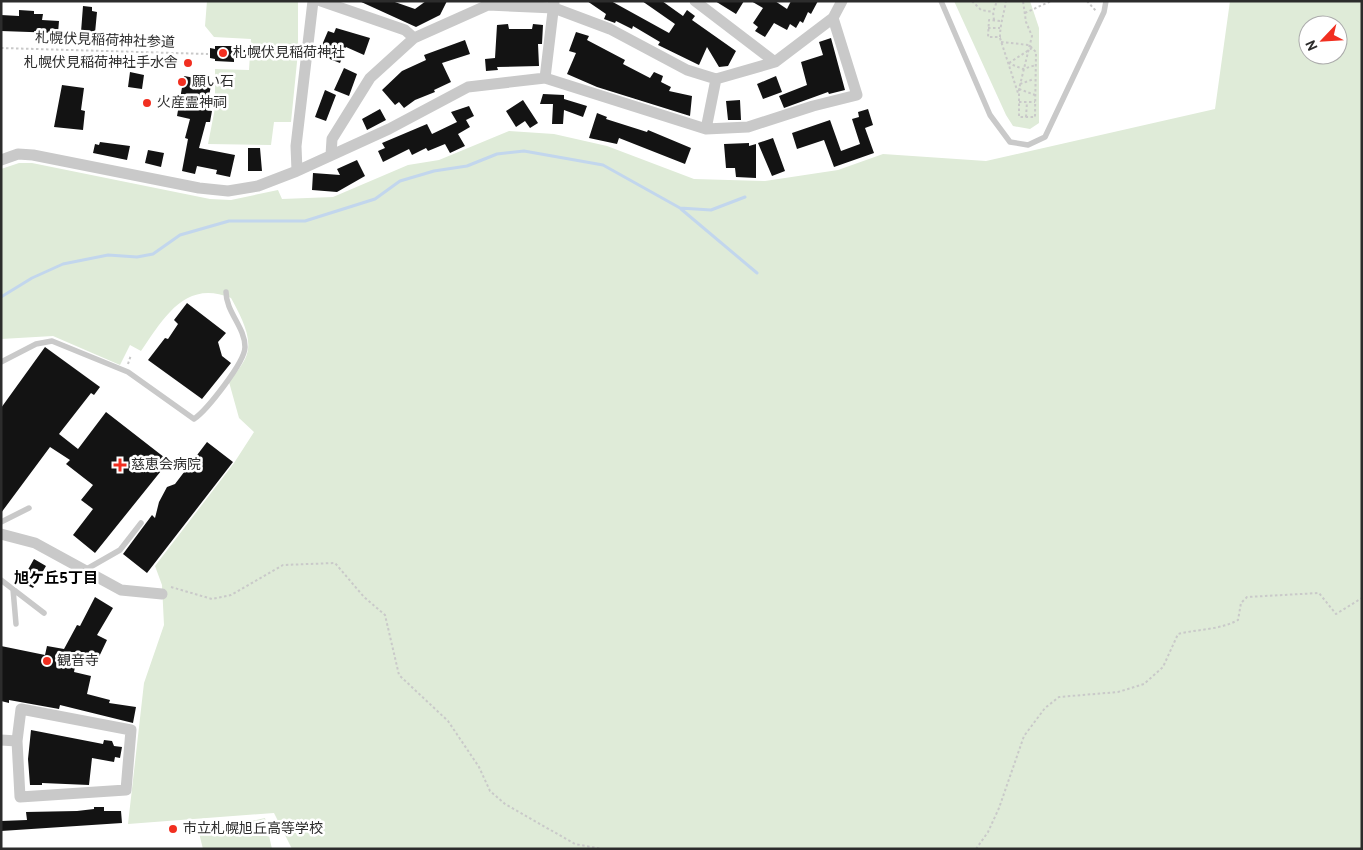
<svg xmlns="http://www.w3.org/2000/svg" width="1363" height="850" font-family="Overpass,'Noto Sans JP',sans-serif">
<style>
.green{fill:#dfebd8;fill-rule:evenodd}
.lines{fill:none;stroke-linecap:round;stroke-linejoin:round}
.stream{stroke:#c2d6ed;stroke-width:3}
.building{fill:#131313}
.path{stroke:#c9c9c9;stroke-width:2;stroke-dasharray:2.5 2.5;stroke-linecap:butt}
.service{stroke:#c9c9c9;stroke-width:5.5}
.minor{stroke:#c9c9c9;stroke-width:11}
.poi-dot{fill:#f12f20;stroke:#fff;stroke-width:2}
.labels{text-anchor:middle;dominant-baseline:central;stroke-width:5;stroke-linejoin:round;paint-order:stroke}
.street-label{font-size:14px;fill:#2c2c2c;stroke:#fff}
.poi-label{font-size:14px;fill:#2c2c2c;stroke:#fff;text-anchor:start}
.neighbourhood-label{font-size:15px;font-weight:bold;fill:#000;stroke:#fff}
</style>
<rect width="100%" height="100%" fill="#fff"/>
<path class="green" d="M 207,1 L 298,1 L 298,52 L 291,122 L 274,122 L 271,145 L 208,144 L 215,108 L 215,69 L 249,70 L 251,39 L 214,37 L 205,26 Z
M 954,1 L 1030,1 L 1039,28 L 1039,123 L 1030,129 L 1013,126 L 1006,115 Z
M 1230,1 L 1362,1 L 1362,849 L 292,849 L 274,813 L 128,824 L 144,683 L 164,625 L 162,585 L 155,566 L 234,463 L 254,432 L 239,418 L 229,382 C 234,375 241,367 245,359 C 255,340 240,315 231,298 C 185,279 164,318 141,351 L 130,345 L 120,365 L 53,336 L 1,339 L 1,169 L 19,163 L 32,163 L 210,199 L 231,200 L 278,190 L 282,199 L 333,197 L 408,165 L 439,160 L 509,131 L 554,134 L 607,146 L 694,179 L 765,181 L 838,170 L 883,154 L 986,161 L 1215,109 ZM 1308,25 L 1338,25 L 1338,55 L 1308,55 Z
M 265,818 L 272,849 L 203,849 L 199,833 Z"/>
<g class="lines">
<path class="stream" d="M 681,209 L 757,273
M 1,297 L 32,278 L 63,264 L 108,255 L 137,257 L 153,254 L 180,235 L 229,221 L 305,221 L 375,199 L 400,181 L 434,171 L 467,166 L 497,154 L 524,151 L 603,165 L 680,208 L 711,210 L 745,197"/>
</g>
<path class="building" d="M 359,1 L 392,1 L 415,9 L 426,1 L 447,1 L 440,15 L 416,27 Z
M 587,1 L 611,1 L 669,33 L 675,24 L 642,1 L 662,1 L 683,16 L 687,10 L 695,16 L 692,20 L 736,51 L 728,66 L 719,67 L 707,47 L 699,65 L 658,45 L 660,42 L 633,26 L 632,29 L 616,21 L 615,23 L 604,19 L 606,14 Z
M 715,1 L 744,1 L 736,14 Z
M 751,1 L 775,1 L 787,9 L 791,1 L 818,1 L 811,14 L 808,12 L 803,23 L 800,21 L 796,28 L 790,24 L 787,30 L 774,23 L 765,37 L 755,31 L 758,27 L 753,23 L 763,8 Z
M 83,6 L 92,7 L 92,11 L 97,12 L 95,33 L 81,32 Z
M 19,10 L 34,11 L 34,14 L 43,14 L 42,20 L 59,21 L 58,33 L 1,31 L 1,15 L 19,16 Z
M 508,24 L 509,29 L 532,29 L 533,24 L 543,25 L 542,44 L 538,44 L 539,66 L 497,67 L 498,70 L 486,71 L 485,59 L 495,58 L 497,25 Z
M 336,28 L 370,38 L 364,55 L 346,47 L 340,63 L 322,56 L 326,47 L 322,45 L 328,31 L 334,33 Z
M 576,32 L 589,36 L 587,40 L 625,60 L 623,64 L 650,78 L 654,72 L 663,76 L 661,82 L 671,87 L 669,91 L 692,96 L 690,116 L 597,87 L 567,74 L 576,53 L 569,51 Z
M 831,38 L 845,90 L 829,94 L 828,92 L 784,108 L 779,96 L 807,85 L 801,62 L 823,55 L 819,42 Z
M 465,40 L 470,54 L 442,63 L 451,82 L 434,90 L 435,92 L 415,100 L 404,108 L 399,102 L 395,105 L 382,90 L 402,71 L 426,60 L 424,55 Z
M 215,46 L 236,46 L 236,50 L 245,50 L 245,60 L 234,59 L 234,62 L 215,61 L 215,59 L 210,58 L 210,48 L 215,49 Z
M 344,68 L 357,74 L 349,96 L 334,90 Z
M 130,72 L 144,75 L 142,89 L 128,87 Z
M 184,76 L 212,81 L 206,110 L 212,111 L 210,122 L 206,122 L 199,148 L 235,155 L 230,177 L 216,174 L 217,170 L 197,166 L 195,174 L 182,171 L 188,139 L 185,138 L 190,119 L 177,116 Z
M 776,76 L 782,92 L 763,99 L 757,84 Z
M 62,85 L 84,88 L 81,110 L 85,111 L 83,130 L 54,127 Z
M 325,90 L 336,95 L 326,121 L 315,117 Z
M 543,94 L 564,95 L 564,99 L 587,106 L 583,117 L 564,110 L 563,124 L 552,124 L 553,104 L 540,104 Z
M 523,100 L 538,123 L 530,128 L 525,121 L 516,127 L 506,111 Z
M 740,100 L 741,120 L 728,120 L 726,101 Z
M 469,106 L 474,116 L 466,120 L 470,127 L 458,134 L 465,146 L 450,153 L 445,144 L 428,151 L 426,148 L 412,155 L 409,149 L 383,162 L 378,151 L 385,148 L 382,143 L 427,124 L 432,134 L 457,122 L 451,112 Z
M 380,109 L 386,120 L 367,130 L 362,119 Z
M 868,109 L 873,125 L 865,128 L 874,153 L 834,167 L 824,140 L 797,149 L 792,133 L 830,120 L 841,151 L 860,144 L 852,119 L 859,117 L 858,112 Z
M 597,113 L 607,117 L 606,119 L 647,132 L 648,130 L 691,148 L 685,164 L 619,138 L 617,144 L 589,138 Z
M 773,138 L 785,171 L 772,176 L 758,143 Z
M 100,142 L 130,146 L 127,160 L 93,153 L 95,144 L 99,145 Z
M 749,143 L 749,146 L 756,144 L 756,178 L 736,177 L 735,168 L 726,168 L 724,144 Z
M 248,148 L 260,148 L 262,171 L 248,171 Z
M 148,150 L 164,153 L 161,167 L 145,163 Z
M 357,160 L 365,176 L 337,192 L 312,190 L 313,173 L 340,175 L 337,169 Z
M 187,303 L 226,333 L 218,342 L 222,356 L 231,363 L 202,399 L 148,360 L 165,338 L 168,339 L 178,324 L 174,320 Z
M 45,347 L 100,387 L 94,395 L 91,393 L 59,434 L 78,449 L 106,412 L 169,461 L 95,553 L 73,535 L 93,509 L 81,500 L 93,485 L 66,464 L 70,460 L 50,447 L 1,513 L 1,408 Z
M 207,442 L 233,462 L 147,573 L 123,554 L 152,515 L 155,518 L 159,502 L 167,487 L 175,484 Z
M 34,559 L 46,566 L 33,588 L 21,582 Z
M 95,597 L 113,608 L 97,635 L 107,640 L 97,661 L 78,651 L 74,672 L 91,676 L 87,694 L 110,700 L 109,703 L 136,707 L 133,723 L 60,705 L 59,709 L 9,700 L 9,703 L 1,701 L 1,646 L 45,655 L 47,646 L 64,649 L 77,625 L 80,626 Z
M 31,730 L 103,744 L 104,740 L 112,741 L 114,746 L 122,747 L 120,758 L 115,757 L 114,762 L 92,758 L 89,785 L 42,783 L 42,785 L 30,785 L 28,759 Z
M 94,807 L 104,807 L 104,811 L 121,811 L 122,823 L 1,831 L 1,821 L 27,820 L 26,812 L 77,811 L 94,809 Z"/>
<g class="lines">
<path class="path" d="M 972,1 L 981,10 L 993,12
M 1087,1 L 1096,11
M 1025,13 L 1051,1
M 994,20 L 993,12 L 997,1
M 1000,21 L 989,20 L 988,37 L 1000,37 C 1000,24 1004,14 1006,1
M 988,28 L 1000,28
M 1000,38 L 1018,93
M 1001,42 L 1029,45 L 1036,52 L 1035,117 L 1019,117 L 1019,89 L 1032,36 L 1026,22 L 1023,1
M 1,48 L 208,54
M 1008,63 L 1023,69 L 1036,65
M 1009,63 L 1032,48
M 1020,84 L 1034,79
M 1019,89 L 1035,95
M 1019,102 L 1035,102
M 1026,117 L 1027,102
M 128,364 L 131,355
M 171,587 L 212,599 L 231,595 L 283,565 L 335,563 L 364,597 L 385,615 L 399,675 L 448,721 L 479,767 L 490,791 L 505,804 L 575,844 L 602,849
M 976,849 L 988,832 L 999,808 L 1024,736 L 1045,708 L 1059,697 L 1118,692 L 1144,684 L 1163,667 L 1178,634 C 1198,629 1220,630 1238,620 L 1241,603 L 1247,597 L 1319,593 L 1336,614 L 1362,598"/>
<path class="service" d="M 941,1 L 990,115 L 1010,142 L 1028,145 L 1045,137 L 1104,12 L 1106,1
M 1,362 L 36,344 L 52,341 L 128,372 L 194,419 C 207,410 245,362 245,347 C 245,327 226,312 226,292
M 1,522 L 29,508
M 85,570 L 120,550 L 141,523
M 1,580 L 44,613
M 13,589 L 16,624"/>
<path class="minor" d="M 321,1 L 405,30 L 414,38
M 695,1 L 775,62
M 545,78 L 554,3
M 706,129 L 716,79
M 331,155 L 332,139 L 370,78 L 414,38 L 488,5 L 554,8 L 610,29 L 687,70 L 716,79 L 775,62 L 833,18 L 842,1
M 1,160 L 18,154 L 33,155 L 199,188 L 228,191 L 258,186 L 297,171 L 389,129 L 468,87 L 545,78 L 706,129 L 748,127 L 813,106 L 857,95 L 833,18
M 297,171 L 296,146 L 313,1
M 1,534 L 35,543 L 121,590 L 162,594
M 21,709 L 131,730 L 126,790 L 20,797 L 17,741 Z
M 1,740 L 17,741"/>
</g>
<g class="poi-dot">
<circle cx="223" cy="53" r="5"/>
<circle cx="188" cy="63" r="5"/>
<circle cx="182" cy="82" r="5"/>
<circle cx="147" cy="103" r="5"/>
<path d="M117.5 457.5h5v5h5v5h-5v5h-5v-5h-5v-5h5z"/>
<circle cx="47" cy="661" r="5"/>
<circle cx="173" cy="829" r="5"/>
</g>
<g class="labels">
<g class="street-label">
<text transform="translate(105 41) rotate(2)">札幌伏見稲荷神社参道</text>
</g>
<g class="poi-label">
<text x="233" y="53">札幌伏見稲荷神社</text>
<text x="178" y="63" text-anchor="end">札幌伏見稲荷神社手水舎</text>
<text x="192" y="82">願い石</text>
<text x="157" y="103">火産霊神祠</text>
<text x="131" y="465">慈恵会病院</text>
<text x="57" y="661">観音寺</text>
<text x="183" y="829">市立札幌旭丘高等学校</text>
</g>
<g class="neighbourhood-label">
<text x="56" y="579">旭ケ丘5丁目</text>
</g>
</g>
<rect width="1363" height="850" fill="none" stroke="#2c2c2c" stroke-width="5"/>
<g transform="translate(1323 40) rotate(245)"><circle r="24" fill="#ffffff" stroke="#ababab"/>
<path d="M0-4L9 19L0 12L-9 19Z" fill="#f12f20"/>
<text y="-8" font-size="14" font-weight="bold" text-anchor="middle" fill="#2c2c2c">N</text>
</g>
</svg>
